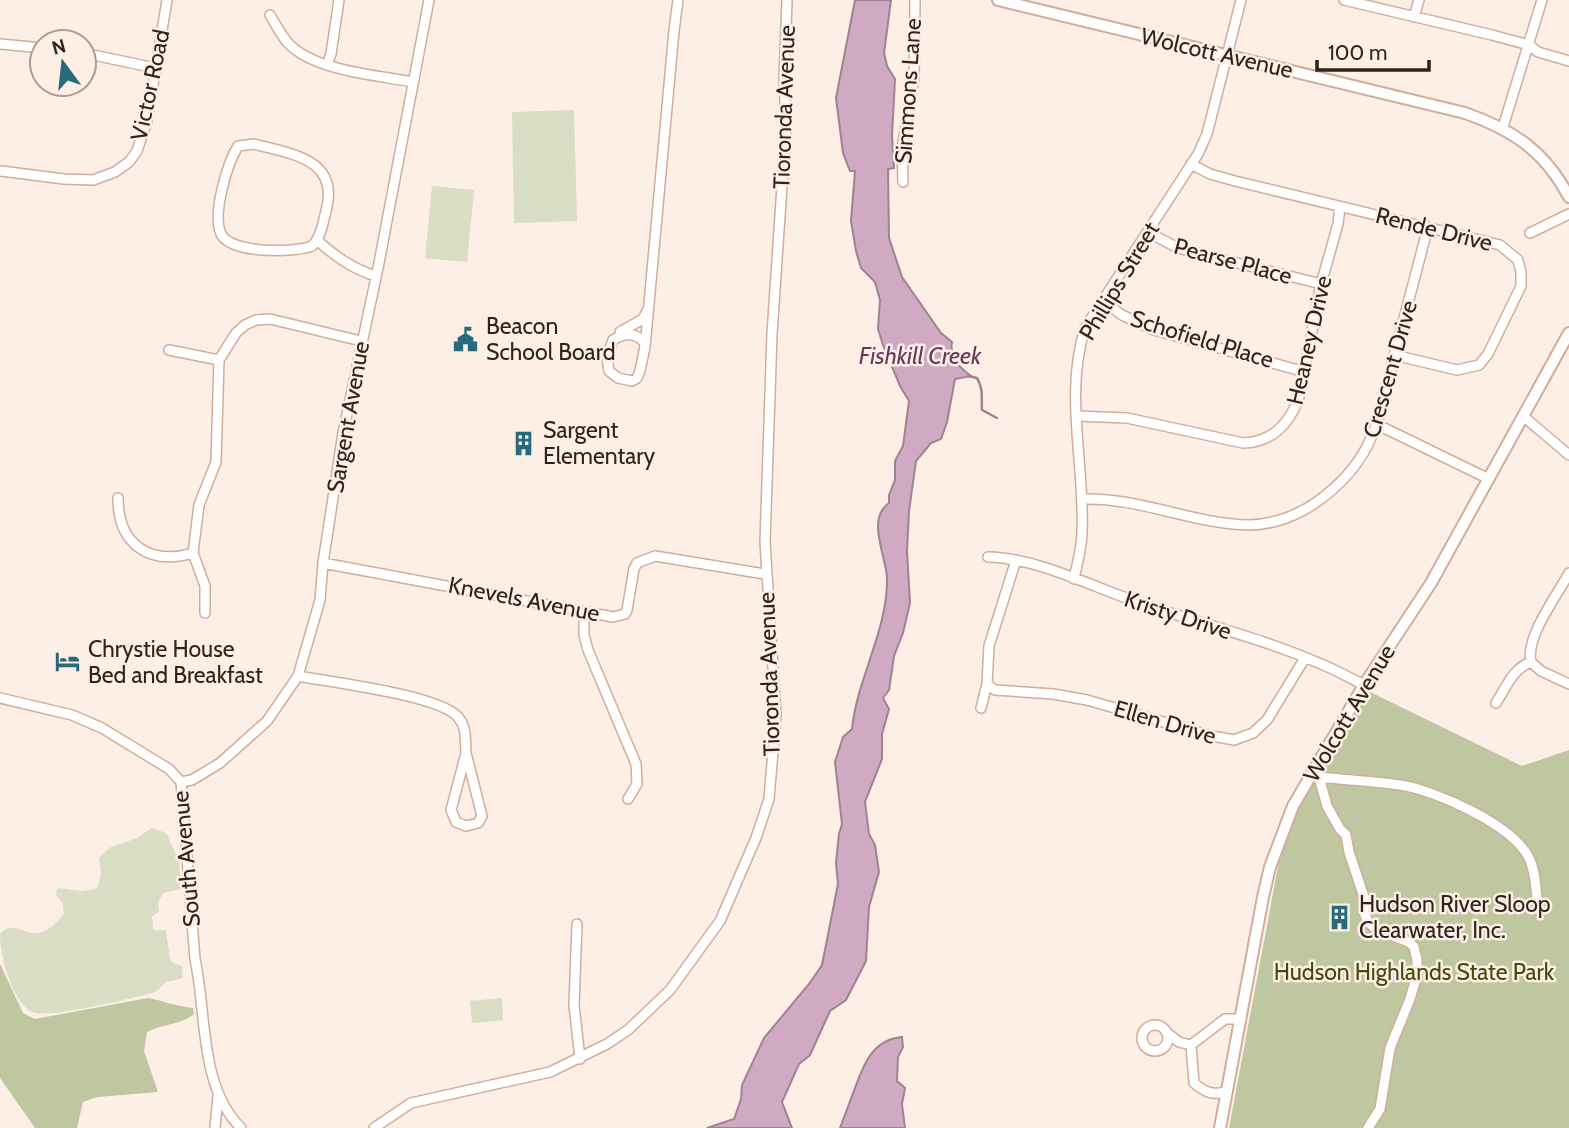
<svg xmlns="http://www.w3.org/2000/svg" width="1569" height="1128" font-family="Cabin,sans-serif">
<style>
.green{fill:#d8ddc4}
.forest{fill:#bfc7a0}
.water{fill:#d0aac2;stroke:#a08290;stroke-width:2}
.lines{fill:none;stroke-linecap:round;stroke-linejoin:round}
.stream{stroke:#a08290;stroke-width:2.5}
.minor-casing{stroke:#d1ad9b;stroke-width:12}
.major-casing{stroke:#d1ad9b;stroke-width:14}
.minor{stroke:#fff;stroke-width:9}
.major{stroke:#fff;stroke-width:10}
.labels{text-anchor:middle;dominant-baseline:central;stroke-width:5;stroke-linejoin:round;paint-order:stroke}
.street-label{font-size:23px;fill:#30231b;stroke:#fdeee6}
.poi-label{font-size:23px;fill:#30231b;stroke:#fdeee6;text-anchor:start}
.park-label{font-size:23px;fill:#444b0a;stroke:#fdeee6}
.water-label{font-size:24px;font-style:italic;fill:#6a3859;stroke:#fdeee6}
</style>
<rect width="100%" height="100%" fill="#fdeee6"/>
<path class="green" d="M 574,110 L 577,221 L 514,223 L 512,112 Z
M 432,186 L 474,190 L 467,262 L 425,258 Z
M 152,828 L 166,833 L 179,860 L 181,889 L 163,893 L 158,903 L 159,912 L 152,916 L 153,930 L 166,930 L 170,959 L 173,963 L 182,966 L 183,978 L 166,982 L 154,993 L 144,995 C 123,1000 48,1019 32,1012 C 12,1002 0,955 0,934 C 13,918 27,938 43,932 C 51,929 58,920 64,914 L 63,904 L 56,895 L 57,888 L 81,891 L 97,889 L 101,874 L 99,858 L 111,847 L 137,838 Z
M 502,998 L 503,1020 L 472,1023 L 470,1001 Z"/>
<path class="forest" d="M 1366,690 L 1522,766 L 1569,750 L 1569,1128 L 1229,1128 L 1283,840 L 1299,803 Z
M 0,964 L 23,1013 L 35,1019 L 148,998 C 165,1001 174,1006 193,1008 L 194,1014 C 181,1025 162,1024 147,1032 L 144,1051 L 158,1092 L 97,1097 L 83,1102 L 77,1128 L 35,1128 L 0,1078 Z"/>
<path class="water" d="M 855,0 L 891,0 L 884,53 L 887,66 L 895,79 L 892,136 L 894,168 L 888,169 L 889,238 L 902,277 L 941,333 L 952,342 C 949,358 961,369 971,376 L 955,379 L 947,422 L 941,439 L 931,443 L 916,461 L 909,511 L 907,551 L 910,603 L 903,633 L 894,656 L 889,690 L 883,698 L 889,709 L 882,734 L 882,759 L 865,802 L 869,834 L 875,845 L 879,872 L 869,907 L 866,961 L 846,1000 L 830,1011 L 810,1055 L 799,1064 L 782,1102 L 792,1128 L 707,1128 L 734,1119 L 741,1099 L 742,1085 L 764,1038 L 809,984 L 822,965 L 838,884 L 836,863 L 839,834 L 842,824 L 835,762 L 843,737 L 852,729 C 857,678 888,630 887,578 C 886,555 866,519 889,503 L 889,495 L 895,480 L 895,461 L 903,446 L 909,401 L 900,386 L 883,345 L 878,329 L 880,300 L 875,282 L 861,268 L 856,251 L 851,221 L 855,171 L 850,171 L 843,153 L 836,98 Z
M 902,1037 L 903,1047 L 898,1057 L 897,1081 L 905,1088 L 902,1104 L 905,1128 L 840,1128 C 844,1117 848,1107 852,1096 C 862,1070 869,1040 902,1037 Z"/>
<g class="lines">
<path class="stream" d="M 968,376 L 977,378 C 984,390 981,398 982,410 L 997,418"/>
<defs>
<path id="minor" d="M 1344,0 L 1492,35 L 1529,45 L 1538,52 L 1569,61
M 270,15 C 276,25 281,35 288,43 C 314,71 376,75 413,82
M 1414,17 L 1419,0
M 0,44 L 42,48
M 84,53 L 155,68
M 327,65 L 331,54 L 339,0
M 1503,127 L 1542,0
M 254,144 C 292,154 340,159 326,211 C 323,223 321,237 312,246 C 294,253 231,254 221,234 C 212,214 227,164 238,146 Z
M 1191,164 L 1210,174 L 1235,181 L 1500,245 L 1518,260 L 1521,272 L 1521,286 L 1488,354 L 1479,365 L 1457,370 L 1394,355
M 1,171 L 64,179 L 93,180 L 115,172 L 129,162 L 137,151 L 147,121 L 167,0
M 903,182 L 902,148 L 914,78 L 915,0
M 1149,229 L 1157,237 L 1178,248 L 1321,284
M 1530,233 L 1569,214
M 318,241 C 336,257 352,268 375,276
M 1103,301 L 1122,315 L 1154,330 L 1305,372
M 620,332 L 643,319 L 647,311
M 645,347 L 644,342 C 635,332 624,333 613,340 L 607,358 L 609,371 L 618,378 L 632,381 L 637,378 L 640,371 L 645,347 L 674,31 L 678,0
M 169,350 L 219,360
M 1077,416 L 1127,418 L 1243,443 C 1274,442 1291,422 1300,394 L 1321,284 L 1338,224 L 1340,207
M 1523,416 L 1569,455
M 1378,425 L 1489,479
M 118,498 C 118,544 149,566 193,553 L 199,505 L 216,462 L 219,360 L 236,333 L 245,325 L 256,320 L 270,319 L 361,341
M 1082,499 C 1139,497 1192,524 1249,525 C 1273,525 1299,515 1318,501 C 1379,457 1379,412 1397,345 C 1407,306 1418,266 1428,227
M 193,553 L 205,586 L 205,613
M 988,557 C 1037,558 1091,586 1137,602 C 1198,623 1262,638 1321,664 C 1336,670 1350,678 1364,685
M 323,563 L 613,617 L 625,614 L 627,610 L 634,569 L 637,563 L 655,556 L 765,574
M 1074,579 C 1077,564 1082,548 1082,532 C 1085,464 1064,394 1085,328 L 1198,154 L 1207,134 L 1241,0
M 584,612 L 584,635 L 588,650 L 636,764 L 637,784 L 628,799
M 1531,662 C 1525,637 1557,596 1569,573
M 1531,662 L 1541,671 L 1569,684
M 298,676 C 330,682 439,695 458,717 C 467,727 465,740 466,753
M 987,684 L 995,690 L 1053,694 L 1087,700 L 1212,736 L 1234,740 L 1253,733 L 1267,720 L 1305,658
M 0,698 L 72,715 L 102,728 L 169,769 L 181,782 L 195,959 C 207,1015 199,1086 241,1128
M 1496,703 C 1506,688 1513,668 1531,662
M 981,708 L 987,684 L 989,646 L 1016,560
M 466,753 L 482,816 L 478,823 L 466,826 L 456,822 L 451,810 Z
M 1313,771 L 1319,777 L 1327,806 L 1340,829 L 1346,835 L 1349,852 L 1365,900 L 1364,912 L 1368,922 L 1377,930 L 1409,942 L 1414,947 L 1417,960 L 1417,975 L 1410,999 L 1390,1048 L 1380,1109 L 1368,1128
M 1319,777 C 1346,780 1373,781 1400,785 C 1435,790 1513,825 1529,858 C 1535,870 1536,887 1537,900
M 181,782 L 192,780 L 220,763 L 267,721 L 298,676 L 320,600 L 323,563 L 343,433 L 378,268 L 429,0
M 577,924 L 574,1005 L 580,1059
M1142 1038a13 13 0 1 1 26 0a13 13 0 1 1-26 0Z
M 1166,1032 L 1179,1042 L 1191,1045 L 1225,1019 L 1241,1019
M 1191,1045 L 1194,1083 C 1206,1093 1212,1095 1227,1092
M 215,1128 L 218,1096
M 374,1128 L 411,1103 L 550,1072 L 607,1044 L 628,1030 L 670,990 L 720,921 L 756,838 L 769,799 L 776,715 L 765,542 L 772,334 L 786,127 L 784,79 L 787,0"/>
<path id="major" d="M 998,0 L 1465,113 C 1513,130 1545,151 1569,197
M 1220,1128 L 1263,897 L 1270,867 L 1293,806 L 1364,685 L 1431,583 L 1569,333"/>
</defs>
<use href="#minor" class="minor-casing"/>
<use href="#major" class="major-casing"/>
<use href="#minor" class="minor"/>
<use href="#major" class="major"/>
</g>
<defs>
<symbol id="civic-bare" viewBox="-9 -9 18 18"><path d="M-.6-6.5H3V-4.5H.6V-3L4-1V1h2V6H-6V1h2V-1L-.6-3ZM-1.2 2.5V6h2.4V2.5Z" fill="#266a7b" stroke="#fdeee6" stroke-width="2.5" paint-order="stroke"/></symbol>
<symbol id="building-bare" viewBox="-9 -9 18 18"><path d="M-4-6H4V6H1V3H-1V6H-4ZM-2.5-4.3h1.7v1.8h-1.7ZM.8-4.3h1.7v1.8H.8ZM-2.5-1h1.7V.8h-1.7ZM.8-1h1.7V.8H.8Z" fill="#266a7b" stroke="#fdeee6" stroke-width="2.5" paint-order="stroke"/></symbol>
<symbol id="hotel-bare" viewBox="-9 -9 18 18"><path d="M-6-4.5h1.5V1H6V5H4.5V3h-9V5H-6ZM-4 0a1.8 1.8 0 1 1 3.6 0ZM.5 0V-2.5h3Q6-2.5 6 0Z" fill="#266a7b" stroke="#fdeee6" stroke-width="2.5" paint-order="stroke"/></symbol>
</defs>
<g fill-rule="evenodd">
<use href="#civic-bare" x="448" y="322" width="35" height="35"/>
<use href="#building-bare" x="506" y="426" width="35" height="35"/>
<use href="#hotel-bare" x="50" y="644" width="35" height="35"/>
<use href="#building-bare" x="1322" y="900" width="35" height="35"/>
</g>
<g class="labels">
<g class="street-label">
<text transform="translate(1217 53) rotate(13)">Wolcott Avenue</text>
<text transform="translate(150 85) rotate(-78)">Victor Road</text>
<text transform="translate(908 91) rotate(-86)">Simmons Lane</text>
<text transform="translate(784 107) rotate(-88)">Tioronda Avenue</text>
<text transform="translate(1434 229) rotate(14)">Rende Drive</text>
<text transform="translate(1233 261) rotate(15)">Pearse Place</text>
<text transform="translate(1119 281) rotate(-59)">Phillips Street</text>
<text transform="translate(1202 339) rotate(17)">Schofield Place</text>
<text transform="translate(1309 340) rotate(-77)">Heaney Drive</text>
<text transform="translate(1390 369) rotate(-74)">Crescent Drive</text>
<text transform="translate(348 417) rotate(-80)">Sargent Avenue</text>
<text transform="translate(524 599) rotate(11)">Knevels Avenue</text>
<text transform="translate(1178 615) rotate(18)">Kristy Drive</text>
<text transform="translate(769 674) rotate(-92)">Tioronda Avenue</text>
<text transform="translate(1349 713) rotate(-59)">Wolcott Avenue</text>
<text transform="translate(1165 722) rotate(16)">Ellen Drive</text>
<text transform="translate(186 859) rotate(-95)">South Avenue</text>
</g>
<g class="poi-label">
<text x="486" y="326">Beacon<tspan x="486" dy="26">School Board</tspan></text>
<text x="543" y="430">Sargent<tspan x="543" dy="26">Elementary</tspan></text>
<text x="88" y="649">Chrystie House<tspan x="88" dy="26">Bed and Breakfast</tspan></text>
<text x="1359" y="904">Hudson River Sloop<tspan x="1359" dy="26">Clearwater, Inc.</tspan></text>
</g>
<g class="park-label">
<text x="1414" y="972">Hudson Highlands State Park</text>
</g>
<g class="water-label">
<text x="920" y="355">Fishkill Creek</text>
</g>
</g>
<g transform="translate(63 63) rotate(345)"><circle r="33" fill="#fdeee6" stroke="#ab9d95" stroke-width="2"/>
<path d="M0-5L12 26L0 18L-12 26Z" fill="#266a7b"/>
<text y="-10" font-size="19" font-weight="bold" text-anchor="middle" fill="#30231b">N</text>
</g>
<path d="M1317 60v10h112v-10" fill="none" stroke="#30231b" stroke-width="3.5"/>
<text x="1328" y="60" font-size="21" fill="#30231b" stroke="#fdeee6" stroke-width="5" paint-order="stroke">100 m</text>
</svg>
